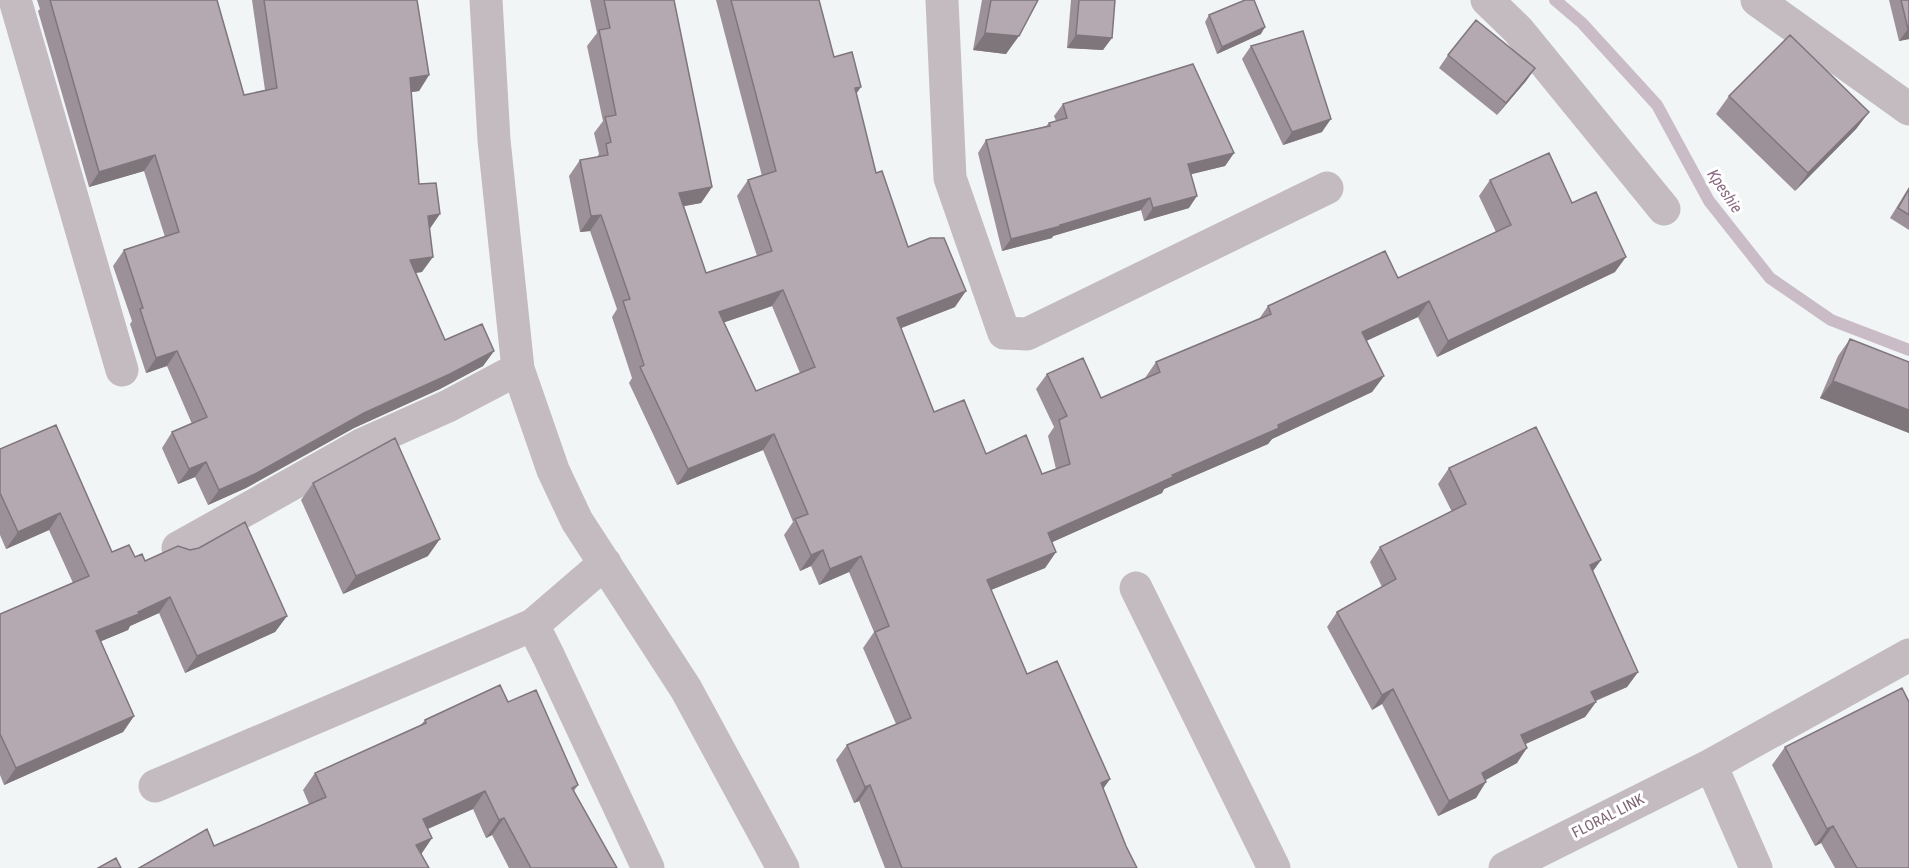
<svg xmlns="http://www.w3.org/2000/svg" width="1909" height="868" font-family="'Roboto Condensed',sans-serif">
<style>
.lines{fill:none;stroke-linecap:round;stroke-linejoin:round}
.stream{stroke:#cabcc7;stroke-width:12}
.minor{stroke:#c3bbc0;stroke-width:33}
.wall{fill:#9c9198;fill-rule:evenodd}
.shaded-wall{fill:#7f767c}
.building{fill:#b5a9b1;stroke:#7f767c;stroke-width:1.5;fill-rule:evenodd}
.labels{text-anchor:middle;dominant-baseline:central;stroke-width:6;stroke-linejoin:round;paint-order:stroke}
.street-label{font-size:15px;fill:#816576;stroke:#fff}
.water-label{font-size:16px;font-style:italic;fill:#8b6b84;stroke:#fff}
</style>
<rect width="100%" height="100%" fill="#f1f5f5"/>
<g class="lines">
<path class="stream" d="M 1555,0 L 1582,23 L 1657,105 L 1709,201 L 1770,278 L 1831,320 L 1909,350"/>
<path class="minor" d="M 15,0 L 122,370
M 486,0 L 494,140 L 518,369 L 553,470 L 577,521 L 686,689 L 783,868
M 942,0 L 950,178 L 1004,333 L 1027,334 L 1327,188
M 1487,0 L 1518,30 L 1664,209
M 1757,0 L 1909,109
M 178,548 L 363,444 L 448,406 L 518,369
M 1136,588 L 1274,868
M 533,625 L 605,563
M 1711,765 L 1909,655
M 155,786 L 533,625 L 549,657 L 648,868
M 1505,868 L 1711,765 L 1756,868"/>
</g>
<path class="wall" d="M 37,0 L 217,0 L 244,95 L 265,90 L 252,0 L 417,0 L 429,75 L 419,91 L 411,92 L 419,184 L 430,229 L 422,272 L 415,273 L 445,340 L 494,351 L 483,366 L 440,389 L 354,428 L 246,488 L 208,505 L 195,477 L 178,484 L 162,448 L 172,432 L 192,424 L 167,366 L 146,373 L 130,324 L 132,321 L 113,266 L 124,250 L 165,237 L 144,171 L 89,187 L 38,11 L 40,9 Z
M 590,0 L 674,0 L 712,187 L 701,203 L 684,206 L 706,273 L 757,256 L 737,196 L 748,180 L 762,176 L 716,0 L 819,0 L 834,57 L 856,94 L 876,173 L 908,247 L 955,307 L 901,328 L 934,412 L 986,454 L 1042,474 L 1056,469 L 1048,436 L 1054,427 L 1036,389 L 1047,374 L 1101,398 L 1145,378 L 1156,362 L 1259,319 L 1268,306 L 1398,278 L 1496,232 L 1479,196 L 1490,180 L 1572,203 L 1615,272 L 1437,357 L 1418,317 L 1366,341 L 1384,376 L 1372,392 L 1272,439 L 1268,444 L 1164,489 L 1162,493 L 1052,542 L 1056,552 L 1045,568 L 991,590 L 1027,674 L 1110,779 L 1103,788 L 1126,846 L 1137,868 L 885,868 L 859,801 L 854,803 L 836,760 L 847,745 L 896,724 L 863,648 L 874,632 L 849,572 L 819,585 L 811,566 L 800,571 L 784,535 L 793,522 L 763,450 L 677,485 L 629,383 L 632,378 L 612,317 L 617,309 L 590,231 L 580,232 L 569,176 L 580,160 L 597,157 L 599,154 L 594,133 L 603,121 L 587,46 L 597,33 ZM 772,306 L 800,373 L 756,391 L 724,322 Z
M 982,0 L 1038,0 L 1006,54 L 973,50 Z
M 1071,0 L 1115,0 L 1103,50 L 1067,48 Z
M 1889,0 L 1909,0 L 1909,39 L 1899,41 Z
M 1209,15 L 1261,34 L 1217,54 L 1205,22 Z
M 1251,46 L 1322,132 L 1283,145 L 1242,59 Z
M 1448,55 L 1535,68 L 1526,81 L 1497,115 L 1439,68 Z
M 1729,96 L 1869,112 L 1856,129 L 1795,191 L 1716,114 Z
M 1063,104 L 1234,153 L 1225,166 L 1191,174 L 1189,208 L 1144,221 L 1141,210 L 1053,236 L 1052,238 L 1002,251 L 978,153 L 986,140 L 1046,126 L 1049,123 L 1056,121 L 1054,116 Z
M 1909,187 L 1909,230 L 1890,218 Z
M 1850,339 L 1909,362 L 1909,433 L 1820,398 L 1838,356 Z
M 0,449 L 112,552 L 135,557 L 145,561 L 287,616 L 275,632 L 185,673 L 159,613 L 130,626 L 128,630 L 101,641 L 134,716 L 123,732 L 4,785 L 0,775 L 0,614 L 73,583 L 49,530 L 6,549 L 0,535 Z
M 1449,468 L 1601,560 L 1593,571 L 1638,672 L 1627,687 L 1596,701 L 1596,702 L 1585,717 L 1525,744 L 1517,763 L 1485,780 L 1476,798 L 1438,816 L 1382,704 L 1372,710 L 1327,627 L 1337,612 L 1382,587 L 1370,562 L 1380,547 L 1452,512 L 1438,484 Z
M 313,483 L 428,556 L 343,594 L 301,500 Z
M 508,702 L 578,785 L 574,791 L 617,868 L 509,868 L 492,835 L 486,838 L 473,809 L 428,829 L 432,838 L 421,854 L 214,846 L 309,804 L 303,790 L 315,773 L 420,726 L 425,720 Z
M 1785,747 L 1909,868 L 1835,868 L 1821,843 L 1815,846 L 1772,765 Z"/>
<path class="shaded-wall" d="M 1265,27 L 1261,34 L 1217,54 L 1222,47 Z
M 1909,28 L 1909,39 L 1899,41 L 1908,29 Z
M 985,33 L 1019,36 L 1006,54 L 973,50 Z
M 1076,35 L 1112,38 L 1103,50 L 1067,48 Z
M 1535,68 L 1526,81 L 1497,115 L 1506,103 Z
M 429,75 L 419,91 L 399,94 L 410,78 Z
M 861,87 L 850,103 L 855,88 Z
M 1869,112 L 1856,129 L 1795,191 L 1808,173 Z
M 1331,119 L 1322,132 L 1283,145 L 1292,132 Z
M 1234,153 L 1225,166 L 1180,177 L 1188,164 Z
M 155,155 L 144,171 L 89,187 L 99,172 Z
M 712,187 L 701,203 L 668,209 L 679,193 Z
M 1197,196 L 1189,208 L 1144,221 L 1153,208 Z
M 1150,198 L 1141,210 L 1053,236 L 1052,238 L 1002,251 L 1011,239 Z
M 440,214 L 429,230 L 428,216 Z
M 601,215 L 590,231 L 580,232 L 591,216 Z
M 433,257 L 422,272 L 399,275 L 410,260 Z
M 1626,257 L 1615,272 L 1437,357 L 1448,341 Z
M 783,290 L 772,306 L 708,328 L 719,312 Z
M 966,291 L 955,307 L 886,334 L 897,318 Z
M 1429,301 L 1418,317 L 1351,348 L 1362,332 Z
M 177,351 L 167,366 L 146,373 L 156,358 Z
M 494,351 L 483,366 L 440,389 L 354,428 L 246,488 L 208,505 L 219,490 L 364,413 Z
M 1384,376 L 1372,392 L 1272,439 L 1268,444 L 1164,489 L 1162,493 L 1037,549 L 1048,533 Z
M 1833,381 L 1909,410 L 1909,433 L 1820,398 Z
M 774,434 L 763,450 L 677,485 L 688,469 Z
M 206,462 L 195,477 L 178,484 L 189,469 Z
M 60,513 L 49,530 L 6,549 L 18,532 Z
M 440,539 L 428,556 L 343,594 L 356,576 Z
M 823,550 L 811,566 L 800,571 L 811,555 Z
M 1056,552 L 1045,568 L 976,596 L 987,580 Z
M 861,556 L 849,572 L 819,585 L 830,569 Z
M 1601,560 L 1590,575 L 1590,565 Z
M 170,597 L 159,613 L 130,626 L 128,630 L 85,648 L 96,631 Z
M 287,616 L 275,632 L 185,673 L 197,656 Z
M 1638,672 L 1627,687 L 1580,707 L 1591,692 Z
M 1393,689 L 1382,704 L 1372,710 L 1382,695 Z
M 1596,702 L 1585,717 L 1510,751 L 1521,735 Z
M 134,716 L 123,732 L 4,785 L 16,768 Z
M 1527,748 L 1517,763 L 1471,788 L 1482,773 Z
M 1110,779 L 1099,795 L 1101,783 Z
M 1486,782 L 1476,798 L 1438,816 L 1449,801 Z
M 870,785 L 859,801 L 854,803 L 865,787 Z
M 485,791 L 473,809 L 411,836 L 423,819 Z
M 504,818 L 492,835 L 486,838 L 499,820 Z
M 1833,826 L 1821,843 L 1815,846 L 1827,829 Z
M 432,838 L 420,856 L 416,845 Z"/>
<path class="building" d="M 50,0 L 217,0 L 244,95 L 277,88 L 264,0 L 417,0 L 429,75 L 410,78 L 419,184 L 436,183 L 440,214 L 428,216 L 433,257 L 410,260 L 445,340 L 482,324 L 494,351 L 450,374 L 364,413 L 257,473 L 219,490 L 206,462 L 189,469 L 172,432 L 207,417 L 177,351 L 156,358 L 140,309 L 143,308 L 124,250 L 179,232 L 155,155 L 99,172 Z
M 604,0 L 674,0 L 712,187 L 679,193 L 706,273 L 772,251 L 748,180 L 776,171 L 731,0 L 819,0 L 834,57 L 852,52 L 861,87 L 855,88 L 876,173 L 882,171 L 908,247 L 930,238 L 944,238 L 966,291 L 897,318 L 934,412 L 964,400 L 986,454 L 1026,435 L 1042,474 L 1070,464 L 1059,420 L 1067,416 L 1047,374 L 1083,358 L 1101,398 L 1160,372 L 1156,362 L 1271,314 L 1268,306 L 1385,251 L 1398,278 L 1511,225 L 1490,180 L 1549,153 L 1572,203 L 1596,192 L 1626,257 L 1448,341 L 1429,301 L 1362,332 L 1384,376 L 1278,425 L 1279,428 L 1172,475 L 1173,477 L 1048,533 L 1056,552 L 987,580 L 1027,674 L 1057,661 L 1110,779 L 1101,783 L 1126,846 L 1137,868 L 902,868 L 870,785 L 865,787 L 847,745 L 911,718 L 875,632 L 889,626 L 861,556 L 830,569 L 823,550 L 811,555 L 795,519 L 808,514 L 774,434 L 688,469 L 640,367 L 644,365 L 623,301 L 630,299 L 601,215 L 591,216 L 580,160 L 608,155 L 606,144 L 611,142 L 605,117 L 616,115 L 599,30 L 610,28 ZM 783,290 L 815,367 L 756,391 L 719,312 Z
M 991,0 L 1038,0 L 1019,36 L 985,33 Z
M 1079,0 L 1115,0 L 1112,38 L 1076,35 Z
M 1245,0 L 1254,0 L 1265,27 L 1222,47 L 1209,15 Z
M 1901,0 L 1909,0 L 1909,28 L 1908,29 Z
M 1476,20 L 1535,68 L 1506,103 L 1448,55 Z
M 1303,31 L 1331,119 L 1292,132 L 1251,46 Z
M 1790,35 L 1869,112 L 1808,173 L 1729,96 Z
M 1193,64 L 1234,153 L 1188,164 L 1197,196 L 1153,208 L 1150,198 L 1060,225 L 1061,226 L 1011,239 L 986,140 L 1050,126 L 1049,123 L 1067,118 L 1063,104 Z
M 1909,189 L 1909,215 L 1898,208 Z
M 1850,339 L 1909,362 L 1909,410 L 1833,381 Z
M 56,425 L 112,552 L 129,545 L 135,557 L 142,554 L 145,561 L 178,546 L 190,550 L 199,548 L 245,522 L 287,616 L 197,656 L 170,597 L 138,612 L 139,614 L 96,631 L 134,716 L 16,768 L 0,734 L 0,614 L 89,576 L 60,513 L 18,532 L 0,493 L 0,449 Z
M 1536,427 L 1601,560 L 1590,565 L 1638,672 L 1591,692 L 1596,702 L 1521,735 L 1527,748 L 1482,773 L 1486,782 L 1449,801 L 1393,689 L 1382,695 L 1337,612 L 1396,579 L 1380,547 L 1466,504 L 1449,468 Z
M 395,438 L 440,539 L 356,576 L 313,483 Z
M 500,685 L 508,702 L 536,690 L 578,785 L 572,788 L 617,868 L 531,868 L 504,818 L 499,820 L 485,791 L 423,819 L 432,838 L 416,845 L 429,868 L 139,868 L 207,829 L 214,846 L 326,797 L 315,773 L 426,723 L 425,720 Z
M 1902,688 L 1909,702 L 1909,868 L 1857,868 L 1833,826 L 1827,829 L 1785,747 Z
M 116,858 L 121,868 L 98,868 Z"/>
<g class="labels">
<g class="street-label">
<text transform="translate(1608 816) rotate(-27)">FLORAL LINK</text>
</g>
<g class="water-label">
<text transform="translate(1725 191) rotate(56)">Kpeshie</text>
</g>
</g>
</svg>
